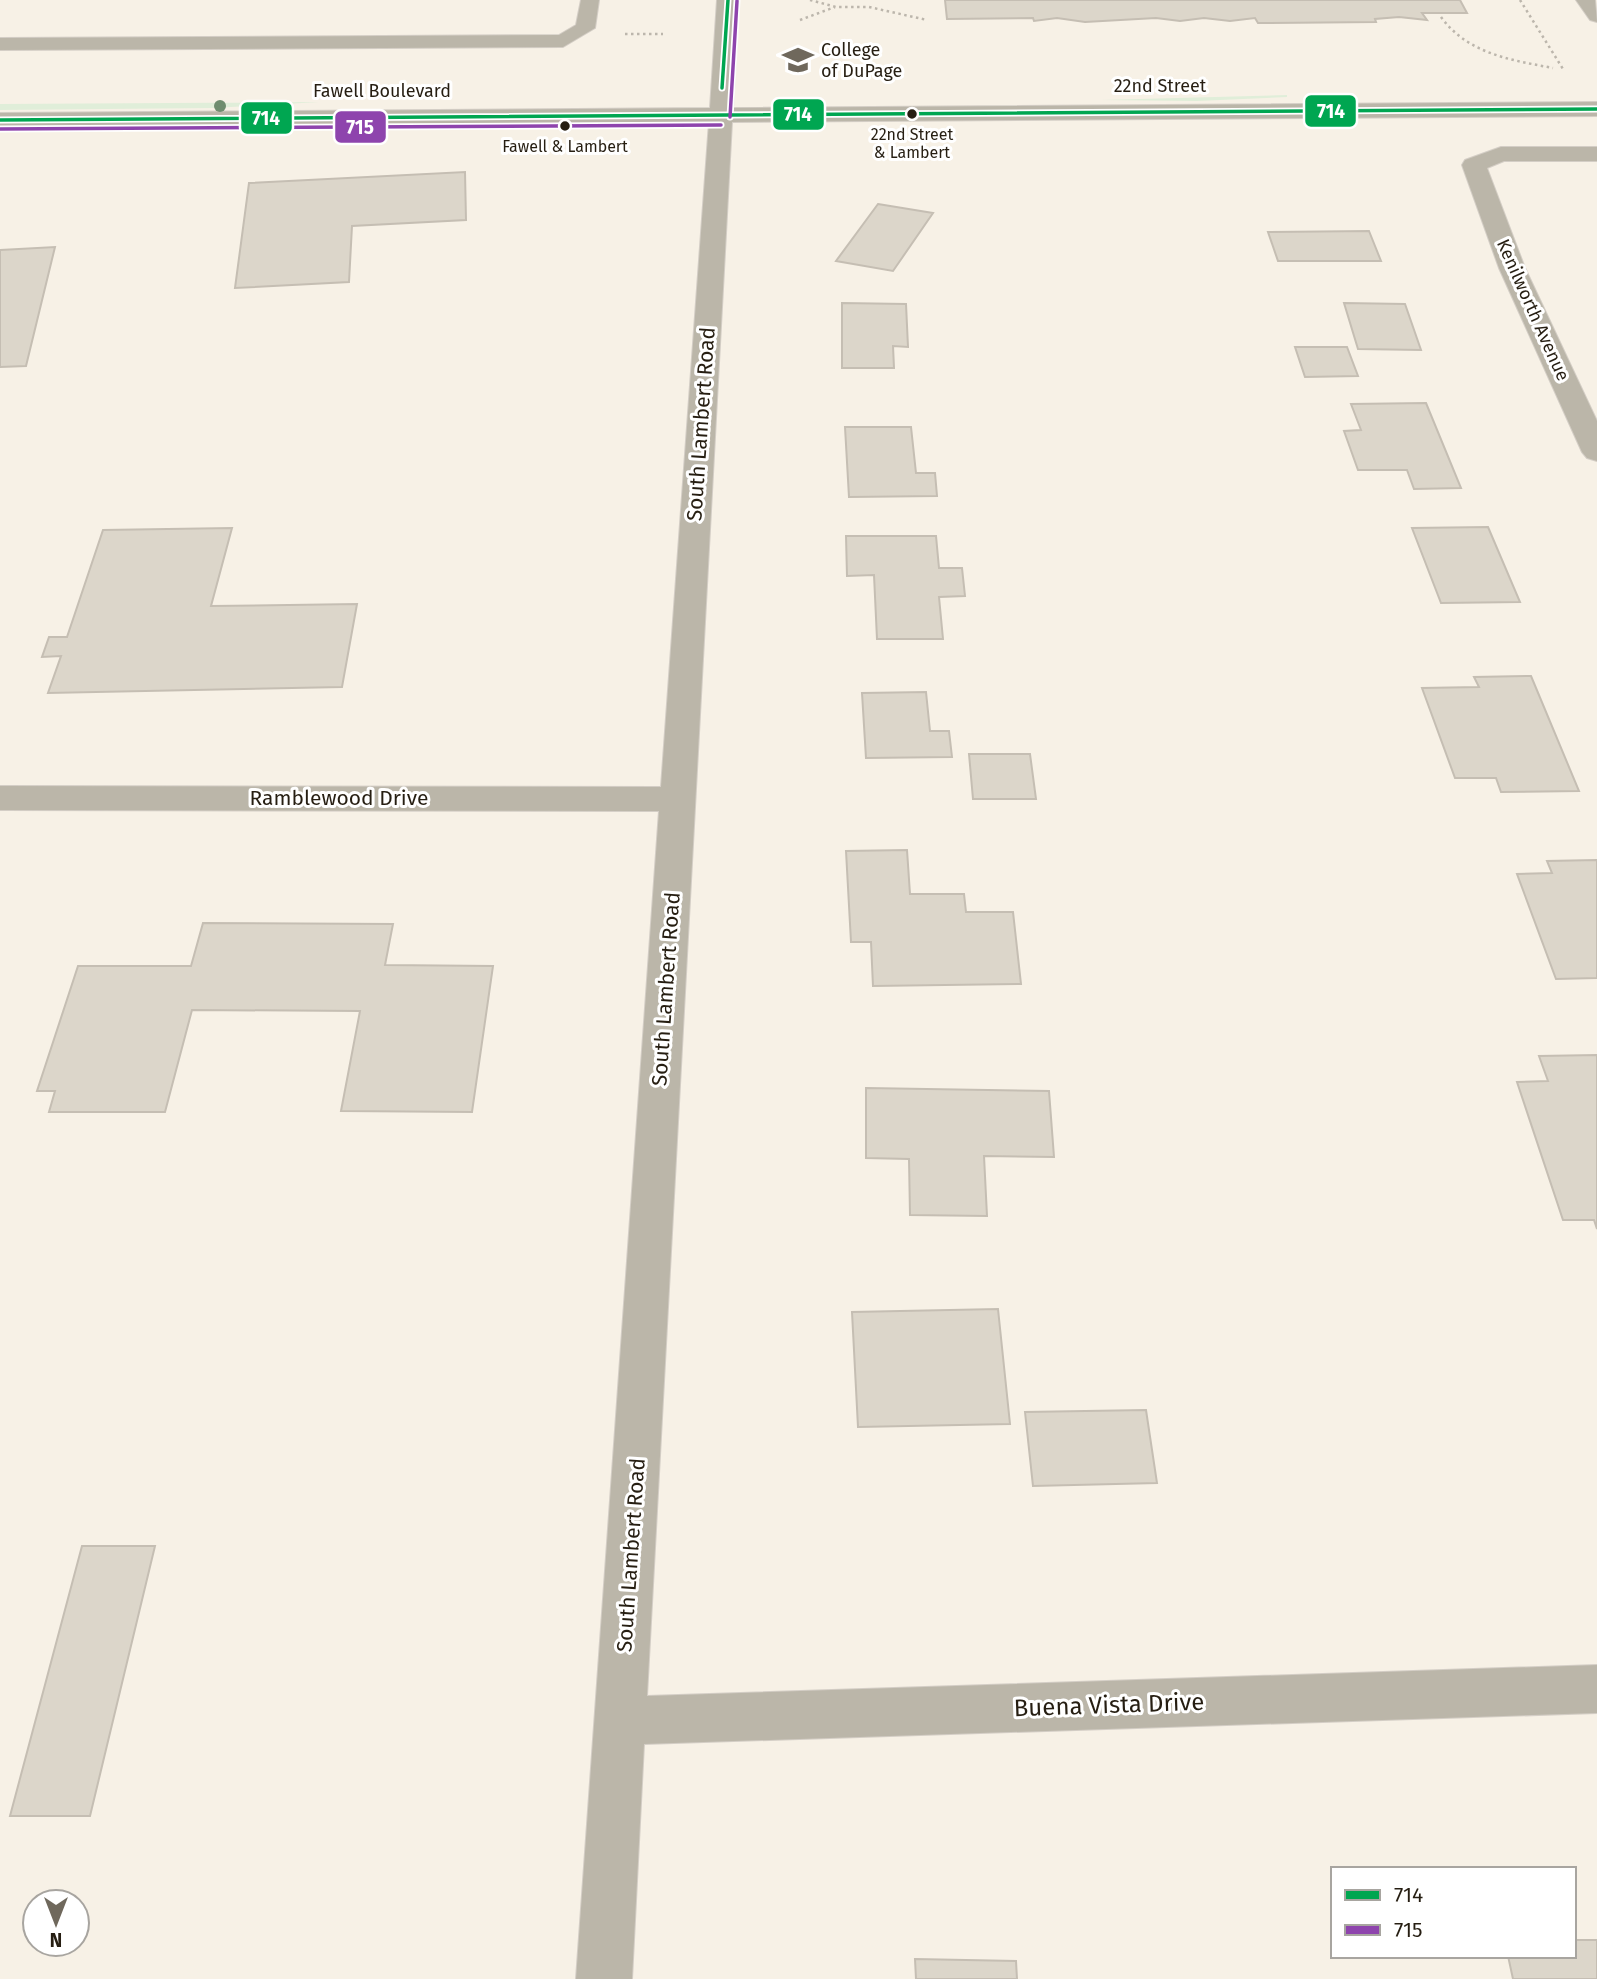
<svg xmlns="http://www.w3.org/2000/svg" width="1597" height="1979" font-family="'Fira Sans',sans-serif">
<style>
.green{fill:#e0eed9}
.building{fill:#dcd6ca;stroke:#c5beb3;stroke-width:2}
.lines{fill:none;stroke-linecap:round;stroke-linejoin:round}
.service-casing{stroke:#d4cec6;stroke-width:2}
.minor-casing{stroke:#d4cec6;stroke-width:2}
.path{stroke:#bcb6ac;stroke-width:2.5;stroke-dasharray:2.5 3.5;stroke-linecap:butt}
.service{fill:#bbb6a9;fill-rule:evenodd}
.minor{fill:#bbb6a9;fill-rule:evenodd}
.bus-1-casing{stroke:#fff;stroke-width:7}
.bus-2-casing{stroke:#fff;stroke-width:7}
.bus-1{stroke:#00a651;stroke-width:3.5}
.bus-2{stroke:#8e44ad;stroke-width:3.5}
.tree{fill:#6f8d6f}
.bus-dot{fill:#261e12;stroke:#fff;stroke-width:2.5}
.labels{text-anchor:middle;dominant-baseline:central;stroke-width:6;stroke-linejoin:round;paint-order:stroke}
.far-bus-label{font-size:16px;fill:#261e12;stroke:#fff}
.far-poi-label{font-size:18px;fill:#261e12;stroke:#fff;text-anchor:start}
.far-street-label{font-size:18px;fill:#261e12;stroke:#fff}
.street-label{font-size:21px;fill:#261e12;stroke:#fff}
.near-street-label{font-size:24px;fill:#261e12;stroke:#fff}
.line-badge{stroke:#fff;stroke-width:2.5}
.badge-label{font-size:19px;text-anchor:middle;font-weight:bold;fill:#fff}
</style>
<rect width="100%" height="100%" fill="#f7f1e6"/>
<path class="green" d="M 1287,95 L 1287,97 L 1197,101 L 1101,100 Z
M 319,102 L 214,108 L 0,110 L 0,104 Z"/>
<path class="building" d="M 945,0 L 1460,0 L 1467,13 L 1422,13 L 1427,20 L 1399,17 L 1375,19 L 1376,22 L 1258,23 L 1255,18 L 1230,21 L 1204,18 L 1180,21 L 1156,18 L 1085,22 L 1057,18 L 1034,21 L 1033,18 L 947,19 Z
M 465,172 L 466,220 L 352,226 L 349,282 L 235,288 L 249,183 Z
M 878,204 L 933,213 L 893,271 L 836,261 Z
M 1369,231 L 1381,261 L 1278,261 L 1268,232 Z
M 55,247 L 26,366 L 0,367 L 0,250 Z
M 842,303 L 906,304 L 908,347 L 893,346 L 894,368 L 842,368 Z
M 1344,303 L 1405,304 L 1421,350 L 1358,349 Z
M 1295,347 L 1347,347 L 1358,376 L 1305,377 Z
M 1426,403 L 1461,488 L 1414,489 L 1407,470 L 1358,470 L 1344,431 L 1361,430 L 1351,404 Z
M 845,427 L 911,427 L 916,473 L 935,473 L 937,496 L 849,497 Z
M 1488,527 L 1520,602 L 1441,603 L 1412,528 Z
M 232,528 L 211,606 L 357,604 L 342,687 L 48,693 L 61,656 L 42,657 L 49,637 L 67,637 L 103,530 Z
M 846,536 L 936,536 L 939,568 L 962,568 L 965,596 L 939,597 L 943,639 L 877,639 L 874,575 L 847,576 Z
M 1531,676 L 1579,791 L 1501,792 L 1496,778 L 1455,778 L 1422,688 L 1479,687 L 1474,677 Z
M 926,692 L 930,731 L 949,731 L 952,757 L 866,758 L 862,693 Z
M 969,754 L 1030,754 L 1036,799 L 973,799 Z
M 907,850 L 910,894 L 964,894 L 966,912 L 1013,912 L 1021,984 L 873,986 L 871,942 L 851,942 L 846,851 Z
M 1597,860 L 1597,978 L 1556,979 L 1517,874 L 1552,873 L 1547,861 Z
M 203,923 L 393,924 L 385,965 L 493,966 L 472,1112 L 341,1111 L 360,1011 L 192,1010 L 165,1112 L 49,1112 L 55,1091 L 37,1091 L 78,966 L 191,966 Z
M 1597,1055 L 1597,1229 L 1594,1220 L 1563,1220 L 1517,1082 L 1548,1081 L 1539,1056 Z
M 866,1088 L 1049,1091 L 1054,1157 L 984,1156 L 987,1216 L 910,1215 L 909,1159 L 866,1158 Z
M 998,1309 L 1010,1424 L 858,1427 L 852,1312 Z
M 1146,1410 L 1157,1483 L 1033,1486 L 1025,1412 Z
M 82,1546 L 155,1546 L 90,1816 L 10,1816 Z
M 1574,1940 L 1597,1940 L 1597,1979 L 1513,1979 L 1508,1956 L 1574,1956 Z
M 915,1959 L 1016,1961 L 1017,1979 L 916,1979 Z"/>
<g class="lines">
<defs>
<path id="service" d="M 581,0 L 599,0 L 595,28 L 563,47 L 0,50 L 0,38 L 559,35 L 576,25 Z
M 1576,0 L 1595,0 L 1597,22 L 1590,20 Z"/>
<path id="minor" d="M 717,0 L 739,0 L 733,108 L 1597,102 L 1597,116 L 732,122 L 647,1696 L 1597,1665 L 1597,1713 L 644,1744 L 632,1979 L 576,1979 L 659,811 L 0,810 L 0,786 L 661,787 L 709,122 L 0,127 L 0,113 L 710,108 Z
M 1501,147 L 1597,147 L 1597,161 L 1504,161 L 1487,168 L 1525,268 L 1597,421 L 1597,461 L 1587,458 L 1582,452 L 1499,268 L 1462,165 L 1465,160 Z"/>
</defs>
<use href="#service" class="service-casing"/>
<use href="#minor" class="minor-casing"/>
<path class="path" d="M 810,0 L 836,7 L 869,7 L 927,20
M 1520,0 L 1563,69
M 1441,17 C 1468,54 1511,60 1553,68
M 800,20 L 835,7
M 625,34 L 663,34"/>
<use href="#service" class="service"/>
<use href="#minor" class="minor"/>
<defs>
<path id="bus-1" d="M 722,88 L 728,0
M 0,120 L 1597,109"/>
<path id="bus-2" d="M 730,117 L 737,1
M 0,129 L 721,125"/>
</defs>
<use href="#bus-1" class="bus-1-casing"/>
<use href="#bus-2" class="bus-2-casing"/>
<use href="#bus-1" class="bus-1"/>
<use href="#bus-2" class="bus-2"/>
</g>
<circle class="tree" cx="220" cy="106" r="6"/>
<defs>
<symbol id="university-bare" viewBox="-9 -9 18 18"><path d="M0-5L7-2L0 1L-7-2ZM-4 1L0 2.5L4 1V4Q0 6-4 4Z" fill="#6f685c" stroke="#fff" stroke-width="2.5" paint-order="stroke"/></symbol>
</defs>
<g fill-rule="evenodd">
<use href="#university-bare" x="776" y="38" width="44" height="44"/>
</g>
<g class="bus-dot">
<circle cx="912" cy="114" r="6"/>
<circle cx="565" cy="126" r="6"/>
</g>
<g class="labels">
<g class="far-bus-label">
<text x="912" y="134">22nd Street<tspan x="912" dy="18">&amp; Lambert</tspan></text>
<text x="565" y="146">Fawell &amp; Lambert</text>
</g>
<g class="far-poi-label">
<text x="821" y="50">College<tspan x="821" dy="21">of DuPage</tspan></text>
</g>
<g class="far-street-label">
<text x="1160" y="86">22nd Street</text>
<text x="382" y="91">Fawell Boulevard</text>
<text transform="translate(1533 310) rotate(66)">Kenilworth Avenue</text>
</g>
<g class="street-label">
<text transform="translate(701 424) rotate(-86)">South Lambert Road</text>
<text x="339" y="798">Ramblewood Drive</text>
<text transform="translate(666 989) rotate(-86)">South Lambert Road</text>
<text transform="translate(631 1555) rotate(-86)">South Lambert Road</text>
</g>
<g class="near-street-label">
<text transform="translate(1109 1705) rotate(-2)">Buena Vista Drive</text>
</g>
</g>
<g class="line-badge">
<rect x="1304" y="94" width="53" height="34" rx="7" fill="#00a651"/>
<rect x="772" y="98" width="53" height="33" rx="7" fill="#00a651"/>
<rect x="240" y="101" width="53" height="34" rx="7" fill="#00a651"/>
<rect x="334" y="110" width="53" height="34" rx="7" fill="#8e44ad"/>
</g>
<g class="badge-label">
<text x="1331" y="118">714</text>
<text x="798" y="121">714</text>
<text x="266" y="125">714</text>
<text x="360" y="134">715</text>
</g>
<rect x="1331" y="1867" width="245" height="91" fill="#ffffff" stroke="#a8a5a0" stroke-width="2"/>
<rect x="1345" y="1890" width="35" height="10" fill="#00a651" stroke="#a8a5a0" stroke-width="2"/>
<text x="1394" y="1902" font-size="21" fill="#261e12">714</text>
<rect x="1345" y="1925" width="35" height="10" fill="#8e44ad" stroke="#a8a5a0" stroke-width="2"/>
<text x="1394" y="1937" font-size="21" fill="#261e12">715</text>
<g transform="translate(56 1923) rotate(180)"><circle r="33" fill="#ffffff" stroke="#a8a5a0" stroke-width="2"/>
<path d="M0-5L12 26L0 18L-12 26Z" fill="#6f685c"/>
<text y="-10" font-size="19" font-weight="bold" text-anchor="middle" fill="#261e12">N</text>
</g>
</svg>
